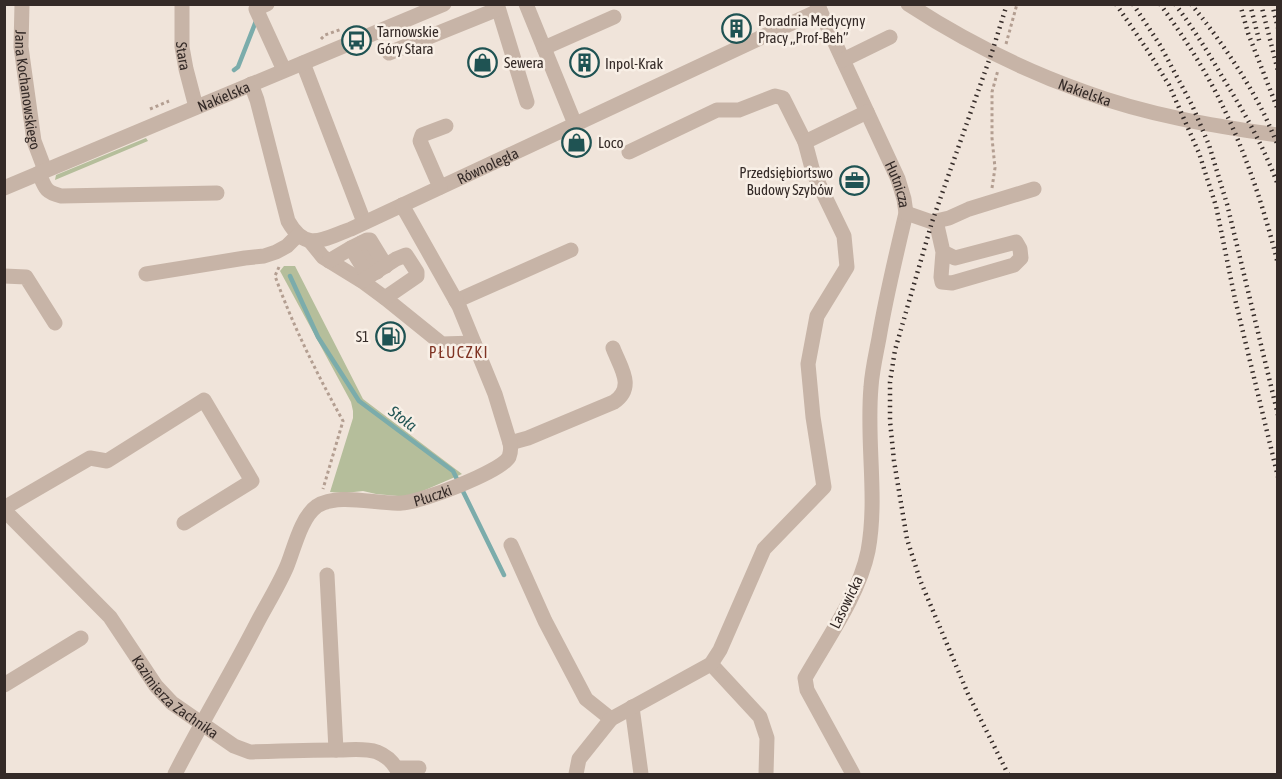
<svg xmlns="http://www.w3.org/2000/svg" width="1282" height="779" font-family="'Asap Condensed',sans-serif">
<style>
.green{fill:#b5be9b}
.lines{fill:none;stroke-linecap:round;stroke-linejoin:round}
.stream{stroke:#7bacab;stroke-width:4.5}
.path{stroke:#b39e91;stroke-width:3;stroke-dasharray:3 3;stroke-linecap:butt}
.minor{stroke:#c7b4a7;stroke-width:15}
.rail{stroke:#342a27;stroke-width:4.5;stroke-dasharray:1.5 4.5;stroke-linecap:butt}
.labels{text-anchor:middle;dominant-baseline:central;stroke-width:5;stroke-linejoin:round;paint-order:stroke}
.poi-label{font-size:15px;fill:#342a27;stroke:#f8efe6;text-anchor:start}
.street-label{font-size:15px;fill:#342a27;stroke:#f8efe6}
.neighbourhood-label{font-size:16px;letter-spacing:1.5px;fill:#7f3424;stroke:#f8efe6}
.water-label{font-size:16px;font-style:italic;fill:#1f5353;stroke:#f8efe6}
</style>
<rect width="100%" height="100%" fill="#f0e4da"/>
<path class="green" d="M 146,138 L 148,141 L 55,180 L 56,175 Z
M 284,266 L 295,266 L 363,399 L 462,474 L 409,497 L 376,494 L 363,491 L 345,493 L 330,492 L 353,418 L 353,411 L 351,402 L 280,271 Z"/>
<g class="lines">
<path class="stream" d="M 234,70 L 238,67 L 256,21
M 290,276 L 318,337 L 359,401 L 453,471 L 504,575"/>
<path class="path" d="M 321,39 L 325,35 L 342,29
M 1006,44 L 1017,4
M 150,109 L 169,101
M 992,188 L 995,168 L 992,138 L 992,92 L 998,70
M 279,267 L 275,276 C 293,326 317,374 343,421 L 323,489"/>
<g class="minor">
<path id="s1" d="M 22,4 L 21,47 L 34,141 L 45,170"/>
<path id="s2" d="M 182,4 L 182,47 L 186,69 L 196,107"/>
<path d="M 267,4 L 256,9 L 284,70"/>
<path d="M 497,4 L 527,102"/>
<path d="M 526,4 L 575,124"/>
<path id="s3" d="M 817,4 L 898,179 L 904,199 L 906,213 C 896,255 886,296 879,338 C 876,354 872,371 871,387 C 866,442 878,497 868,551 C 859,595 827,639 805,678 L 807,690 L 853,774"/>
<path id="s4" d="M 908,4 C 963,40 1023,70 1085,92 C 1147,115 1213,126 1278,135"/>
<path d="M 544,48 L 614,17"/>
<path d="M 389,53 L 498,9"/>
<path d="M 843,60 L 890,37"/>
<path d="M 303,63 L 364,222"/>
<path id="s5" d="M 251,84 L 257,100 L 288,221 C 306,253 323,239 351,229 L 820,10"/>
<path d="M 629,152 L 717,110 L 739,110 L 775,96 L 783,98 L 805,142"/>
<path d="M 39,173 C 45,188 45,192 61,196 L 217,193"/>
<path d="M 440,187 L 420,141 L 422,135 L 446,126"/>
<path id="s6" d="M 4,188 L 166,120 L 444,4"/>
<path d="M 906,213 L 932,222 L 949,218 L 969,209 L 1034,189"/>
<path d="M 936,221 L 943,252 L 955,258 L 1016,242 L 1020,249 L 1021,258 L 1014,265 L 952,283 L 942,282 L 941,277 L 943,252"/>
<path d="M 310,241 L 323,257 L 362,281 L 385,298 L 442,344 L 474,343"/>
<path d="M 361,243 L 377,272"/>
<path d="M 351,248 L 367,240 L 370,240 L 386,266"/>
<path d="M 329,261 L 351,248 L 369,277"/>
<path d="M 146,274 L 245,258 L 264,256 L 276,252 L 287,246 L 298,235"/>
<path d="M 4,276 L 26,277 L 55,323"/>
<path d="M 362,281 L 396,259 L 406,255 L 417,272 L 417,276 L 385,298"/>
<path d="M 456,301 L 571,250"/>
<path d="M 510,443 L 528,438 L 614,402 C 636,387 620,367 613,348"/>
<path d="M 4,508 L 90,458 L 107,461 L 204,400 L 252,481 L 184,523"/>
<path id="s7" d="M 4,510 L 110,617 L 156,686 L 172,703 L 234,746 L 250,752 C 280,751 309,750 339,750 C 351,750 365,748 377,752 C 387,756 395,764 399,774"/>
<path d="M 511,545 L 545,621 L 586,699 L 611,719"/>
<path d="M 327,575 L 336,750"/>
<path d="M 711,664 L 760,717 L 767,738 L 766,774"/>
<path d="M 4,685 L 81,638"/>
<path d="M 632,707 L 641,774"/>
<path d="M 397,768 L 419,768"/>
<path id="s8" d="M 175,774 C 201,723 231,674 257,623 C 267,604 279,585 287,566 C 294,549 301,517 317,506 C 339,492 378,505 402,503 C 421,502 501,472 509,457 C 511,452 511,448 510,443 L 495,394 L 459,306 L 402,205"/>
<path d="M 576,774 L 579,759 L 611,719 L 711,664 L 720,650 L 764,549 L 824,487 L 813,417 L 808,364 L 817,316 L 847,267 L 844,236 L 813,172 L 805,142 L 867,112"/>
</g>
<path class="rail" d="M 1007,4 L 993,49 L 932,222 L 895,350 L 890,382 L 890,421 L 894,461 L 907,539 L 920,580 L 968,694 L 1008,774
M 1116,4 L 1148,51 L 1169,85 L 1199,153 L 1216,206 L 1235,299 L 1278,477
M 1133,4 L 1160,45 L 1192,105 L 1209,145 L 1227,204 L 1278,415
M 1160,4 C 1184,37 1208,74 1225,111 C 1248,159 1265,212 1278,264
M 1175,4 C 1193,28 1208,52 1223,78 C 1244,112 1264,147 1278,185
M 1191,4 C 1218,37 1243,73 1262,110 C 1268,121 1272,133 1278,145
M 1240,4 L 1248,33 L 1278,110
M 1250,4 L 1260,44
M 1261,4 L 1278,71
M 1272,4 L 1278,28"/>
</g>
<defs>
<symbol id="building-ring" viewBox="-11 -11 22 22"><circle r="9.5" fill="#f8efe6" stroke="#1f5353" stroke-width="1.5"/><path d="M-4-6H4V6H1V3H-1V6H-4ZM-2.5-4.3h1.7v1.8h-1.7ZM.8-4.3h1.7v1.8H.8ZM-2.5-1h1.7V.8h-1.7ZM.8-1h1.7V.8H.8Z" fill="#1f5353"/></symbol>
<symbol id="bus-ring" viewBox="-11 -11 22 22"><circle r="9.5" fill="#f8efe6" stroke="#1f5353" stroke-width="1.5"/><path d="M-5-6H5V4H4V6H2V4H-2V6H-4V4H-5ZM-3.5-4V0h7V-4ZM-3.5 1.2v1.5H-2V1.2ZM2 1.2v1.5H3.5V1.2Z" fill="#1f5353"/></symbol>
<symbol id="shop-ring" viewBox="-11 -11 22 22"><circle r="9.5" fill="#f8efe6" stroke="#1f5353" stroke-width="1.5"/><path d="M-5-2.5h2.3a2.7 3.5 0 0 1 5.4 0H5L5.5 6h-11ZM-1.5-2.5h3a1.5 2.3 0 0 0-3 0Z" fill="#1f5353"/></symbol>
<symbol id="office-ring" viewBox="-11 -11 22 22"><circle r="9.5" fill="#f8efe6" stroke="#1f5353" stroke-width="1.5"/><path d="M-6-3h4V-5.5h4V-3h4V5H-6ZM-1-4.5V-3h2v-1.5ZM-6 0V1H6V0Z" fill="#1f5353"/></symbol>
<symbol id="fuel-ring" viewBox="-11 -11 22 22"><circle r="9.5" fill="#f8efe6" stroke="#1f5353" stroke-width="1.5"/><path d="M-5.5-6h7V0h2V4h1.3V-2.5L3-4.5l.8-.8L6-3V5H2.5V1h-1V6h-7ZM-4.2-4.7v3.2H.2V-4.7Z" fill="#1f5353"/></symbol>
</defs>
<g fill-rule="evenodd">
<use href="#building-ring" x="720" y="12" width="33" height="33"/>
<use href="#bus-ring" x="340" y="24" width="33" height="33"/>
<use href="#shop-ring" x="466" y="46" width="33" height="33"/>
<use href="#building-ring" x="568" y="46" width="33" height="33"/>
<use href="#shop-ring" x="560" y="126" width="33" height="33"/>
<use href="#office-ring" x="838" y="164" width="33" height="33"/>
<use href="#fuel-ring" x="374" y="320" width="33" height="33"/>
</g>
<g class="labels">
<g class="poi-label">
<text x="758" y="20">Poradnia Medycyny<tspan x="758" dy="17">Pracy „Prof-Beh”</tspan></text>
<text x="377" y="31">Tarnowskie<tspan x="377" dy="17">Góry Stara</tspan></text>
<text x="504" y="62">Sewera</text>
<text x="605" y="63">Inpol-Krak</text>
<text x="598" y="142">Loco</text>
<text x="833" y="172" text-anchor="end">Przedsiębiortswo<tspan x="833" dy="17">Budowy Szybów</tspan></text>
<text x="369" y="336" text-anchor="end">S1</text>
</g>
<g class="street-label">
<text stroke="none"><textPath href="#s2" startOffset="52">Stara</textPath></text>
<text stroke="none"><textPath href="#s1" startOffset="86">Jana Kochanowskiego</textPath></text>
<text stroke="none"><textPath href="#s4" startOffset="198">Nakielska</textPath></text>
<text stroke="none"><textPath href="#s6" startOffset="238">Nakielska</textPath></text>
<text stroke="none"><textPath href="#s5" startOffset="366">Równoległa</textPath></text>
<text stroke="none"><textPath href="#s3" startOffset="198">Hutnicza</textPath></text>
<text stroke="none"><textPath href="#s8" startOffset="422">Płuczki</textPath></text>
<text transform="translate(846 602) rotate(-64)">Lasowicka</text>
<text stroke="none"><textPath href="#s7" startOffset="255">Kazimierza Zachnika</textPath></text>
</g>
<g class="neighbourhood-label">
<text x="459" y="352">PŁUCZKI</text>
</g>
<g class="water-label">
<text transform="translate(403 418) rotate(37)">Stoła</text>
</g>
</g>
<rect width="1282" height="779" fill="none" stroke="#342a27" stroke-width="12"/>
</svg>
